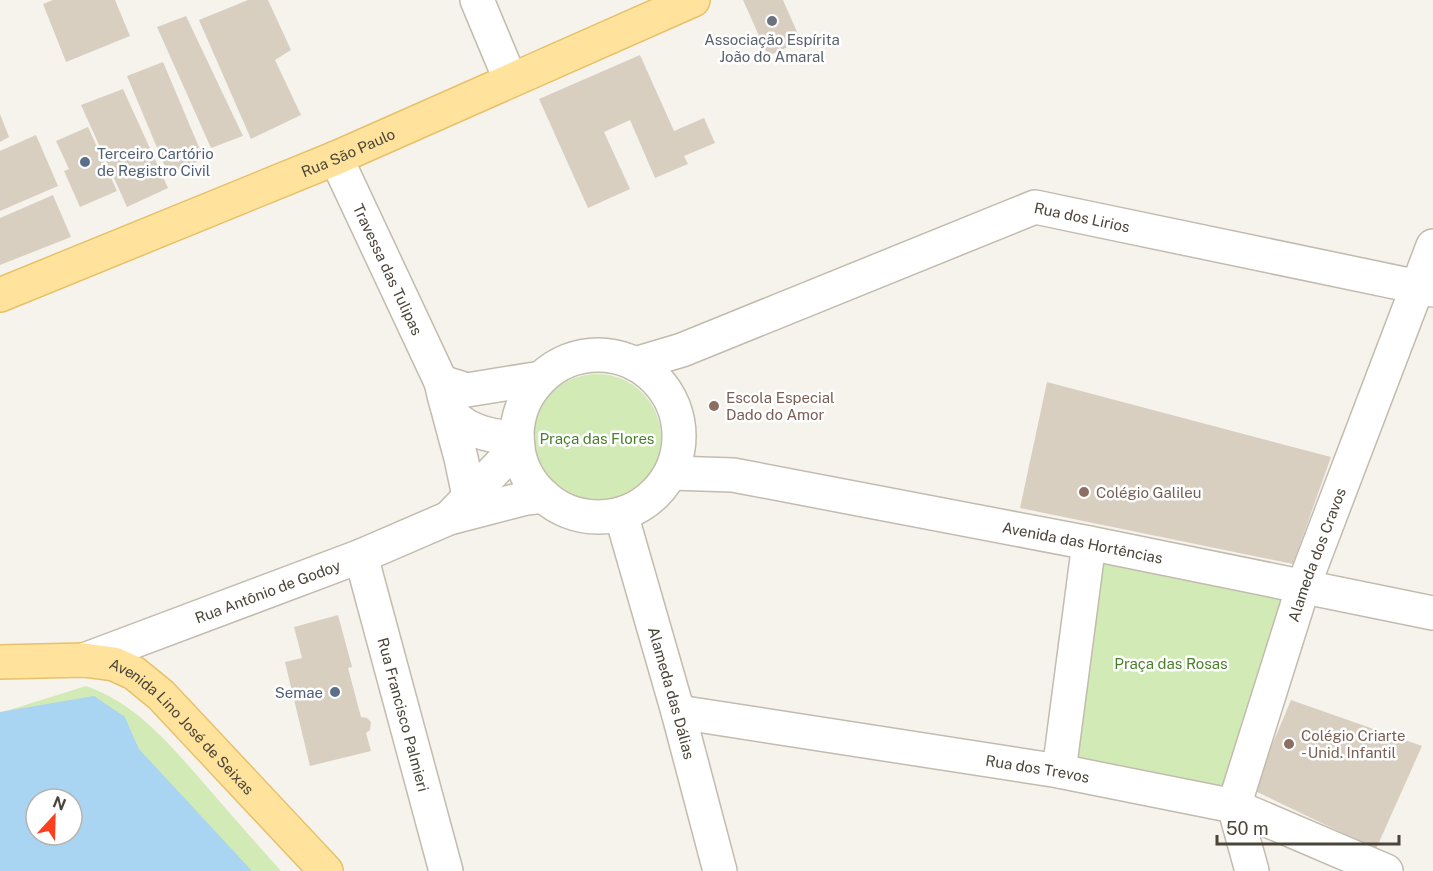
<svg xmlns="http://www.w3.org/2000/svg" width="1433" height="871" font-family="'Public Sans',sans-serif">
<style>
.green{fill:#d2eab5}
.water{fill:#a9d4f2;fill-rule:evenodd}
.building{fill:#d8cfc1}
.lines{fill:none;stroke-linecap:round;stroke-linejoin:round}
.minor-casing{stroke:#c2bbae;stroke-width:36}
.major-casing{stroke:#e6c16a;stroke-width:36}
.minor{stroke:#fff;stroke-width:33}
.major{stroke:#ffe39c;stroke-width:33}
.worship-dot{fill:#6b7280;stroke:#fff;stroke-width:2}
.service-dot{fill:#5c6f8a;stroke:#fff;stroke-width:2}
.education-dot{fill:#8d6e63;stroke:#fff;stroke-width:2}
.labels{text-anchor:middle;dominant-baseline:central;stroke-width:5;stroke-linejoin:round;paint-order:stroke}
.worship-label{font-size:15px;fill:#5b616d;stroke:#fff}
.street-label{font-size:15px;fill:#4b4439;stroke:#fff}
.service-label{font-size:15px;fill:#4e5e75;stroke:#fff;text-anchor:start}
.education-label{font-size:15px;fill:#785e54;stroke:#fff;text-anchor:start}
.park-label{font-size:15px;fill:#4a7f2a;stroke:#fff}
</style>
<rect width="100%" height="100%" fill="#f6f3ec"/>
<path class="green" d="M533 438a64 64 0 1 1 128 0a64 64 0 1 1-128 0Z
M 1096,557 L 1287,597 L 1220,792 L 1068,761 Z
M 86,686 C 138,704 173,748 208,788 C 232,816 256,843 281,871 L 252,871 L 243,863 L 139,749 L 125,717 L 3,712 Z"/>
<path class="water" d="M 94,696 L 125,717 L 139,749 L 252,871 L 0,871 L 0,712 ZM 36,799 L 72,799 L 72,835 L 36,835 Z"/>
<path class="building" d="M 53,0 L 115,0 L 130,36 L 66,62 L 43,4 Z
M 248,0 L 268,0 L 291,50 L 275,60 L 301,115 L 251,139 L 199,20 Z
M 743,0 L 783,0 L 801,41 L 768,56 Z
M 186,16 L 243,136 L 211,148 L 157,27 Z
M 640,55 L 674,131 L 704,118 L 715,143 L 684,156 L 688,164 L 655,178 L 630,120 L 604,132 L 630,189 L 588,208 L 539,99 Z
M 163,62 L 204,159 L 168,174 L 127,76 Z
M 123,89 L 168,188 L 127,207 L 81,105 Z
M 0,114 L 9,137 L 0,142 Z
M 88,127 L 117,191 L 80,207 L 64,171 L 69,169 L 56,141 Z
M 36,135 L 58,186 L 0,211 L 0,151 Z
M 53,195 L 71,237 L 0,265 L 0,218 Z
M 1047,382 L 1331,457 L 1293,564 L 1020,508 Z
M 338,615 L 352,667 L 348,668 L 361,717 L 367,718 L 371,722 L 370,730 L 366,733 L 371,751 L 310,766 L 285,662 L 302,658 L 294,627 Z
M 1291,700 L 1422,746 L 1376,849 L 1253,790 Z"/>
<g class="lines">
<defs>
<g id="minor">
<path d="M 477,0 L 510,79"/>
<path id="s1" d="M 336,158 L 441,382 C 443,389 444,398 447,405 C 458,430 492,438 517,437"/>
<circle cx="598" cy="436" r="81"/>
<path id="s2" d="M 635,364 L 682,350 L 1035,207 L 1433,290"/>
<path d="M 441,382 L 467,390 L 541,378"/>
<path d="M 447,406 L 461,458 L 469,496"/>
<path id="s3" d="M 671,473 L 733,475 L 1089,543 L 1433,613"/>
<path id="s4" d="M 621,514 L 678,712 L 720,871"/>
<path d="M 449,518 L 518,446"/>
<path id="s5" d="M 361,556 L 446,871"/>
<path id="s6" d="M 84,660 L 361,556 L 449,518 L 526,498 L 544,496"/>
<path id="s7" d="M 678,712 L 1059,771 L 1234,806 L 1386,871"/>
<path d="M 1059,771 L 1089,543"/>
<path id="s8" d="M 1252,871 L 1234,806 L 1303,587 L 1433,246"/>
</g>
<g id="major">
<path id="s9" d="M 0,295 L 336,158 L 693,0"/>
<path id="s10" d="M 0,662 L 84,660 L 114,664 L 134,673 L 161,695 L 326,871"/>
</g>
</defs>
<use href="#minor" class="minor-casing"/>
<use href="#major" class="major-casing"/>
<use href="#minor" class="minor"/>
<use href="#major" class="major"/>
</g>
<circle class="worship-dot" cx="772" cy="21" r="6"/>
<g class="service-dot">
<circle cx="85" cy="162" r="6"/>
<circle cx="335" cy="692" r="6"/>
</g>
<g class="education-dot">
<circle cx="714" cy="406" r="6"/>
<circle cx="1084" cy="492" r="6"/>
<circle cx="1289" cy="744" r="6"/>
</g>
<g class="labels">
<g class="worship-label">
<text x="772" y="39">Associação Espírita<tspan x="772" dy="17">João do Amaral</tspan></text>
</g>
<g class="street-label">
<text stroke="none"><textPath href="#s9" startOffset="376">Rua São Paulo</textPath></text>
<text stroke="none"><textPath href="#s2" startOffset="478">Rua dos Lirios</textPath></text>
<text stroke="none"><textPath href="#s1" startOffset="123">Travessa das Tulipas</textPath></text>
<text stroke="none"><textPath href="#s3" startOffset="418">Avenida das Hortências</textPath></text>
<text stroke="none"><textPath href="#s8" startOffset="332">Alameda dos Cravos</textPath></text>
<text stroke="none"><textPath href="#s6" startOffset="196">Rua Antônio de Godoy</textPath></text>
<text stroke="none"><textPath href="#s4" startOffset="186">Alameda das Dálias</textPath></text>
<text stroke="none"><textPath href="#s5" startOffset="164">Rua Francisco Palmieri</textPath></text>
<text stroke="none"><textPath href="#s10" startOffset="207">Avenida Lino José de Seixas</textPath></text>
<text stroke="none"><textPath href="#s7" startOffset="364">Rua dos Trevos</textPath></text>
</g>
<g class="service-label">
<text x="97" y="153">Terceiro Cartório<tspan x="97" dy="17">de Registro Civil</tspan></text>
<text x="323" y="692" text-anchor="end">Semae</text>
</g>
<g class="education-label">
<text x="726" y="397">Escola Especial<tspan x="726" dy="17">Dado do Amor</tspan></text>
<text x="1096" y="492">Colégio Galileu</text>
<text x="1301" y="735">Colégio Criarte<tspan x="1301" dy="17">- Unid. Infantil</tspan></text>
</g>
<g class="park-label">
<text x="597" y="438">Praça das Flores</text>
<text x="1171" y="663">Praça das Rosas</text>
</g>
</g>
<g transform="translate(54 817) rotate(22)"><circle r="28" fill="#ffffff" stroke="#b7b4b0" stroke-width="1.5"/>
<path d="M0-4.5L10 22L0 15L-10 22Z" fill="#fc3f1d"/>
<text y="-9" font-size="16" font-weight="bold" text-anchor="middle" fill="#4b4439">N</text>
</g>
<path d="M1217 835v9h182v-9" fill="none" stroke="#4b4439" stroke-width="3"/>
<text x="1226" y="835" font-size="18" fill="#4b4439" stroke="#ffffff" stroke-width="4.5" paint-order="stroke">50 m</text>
</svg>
